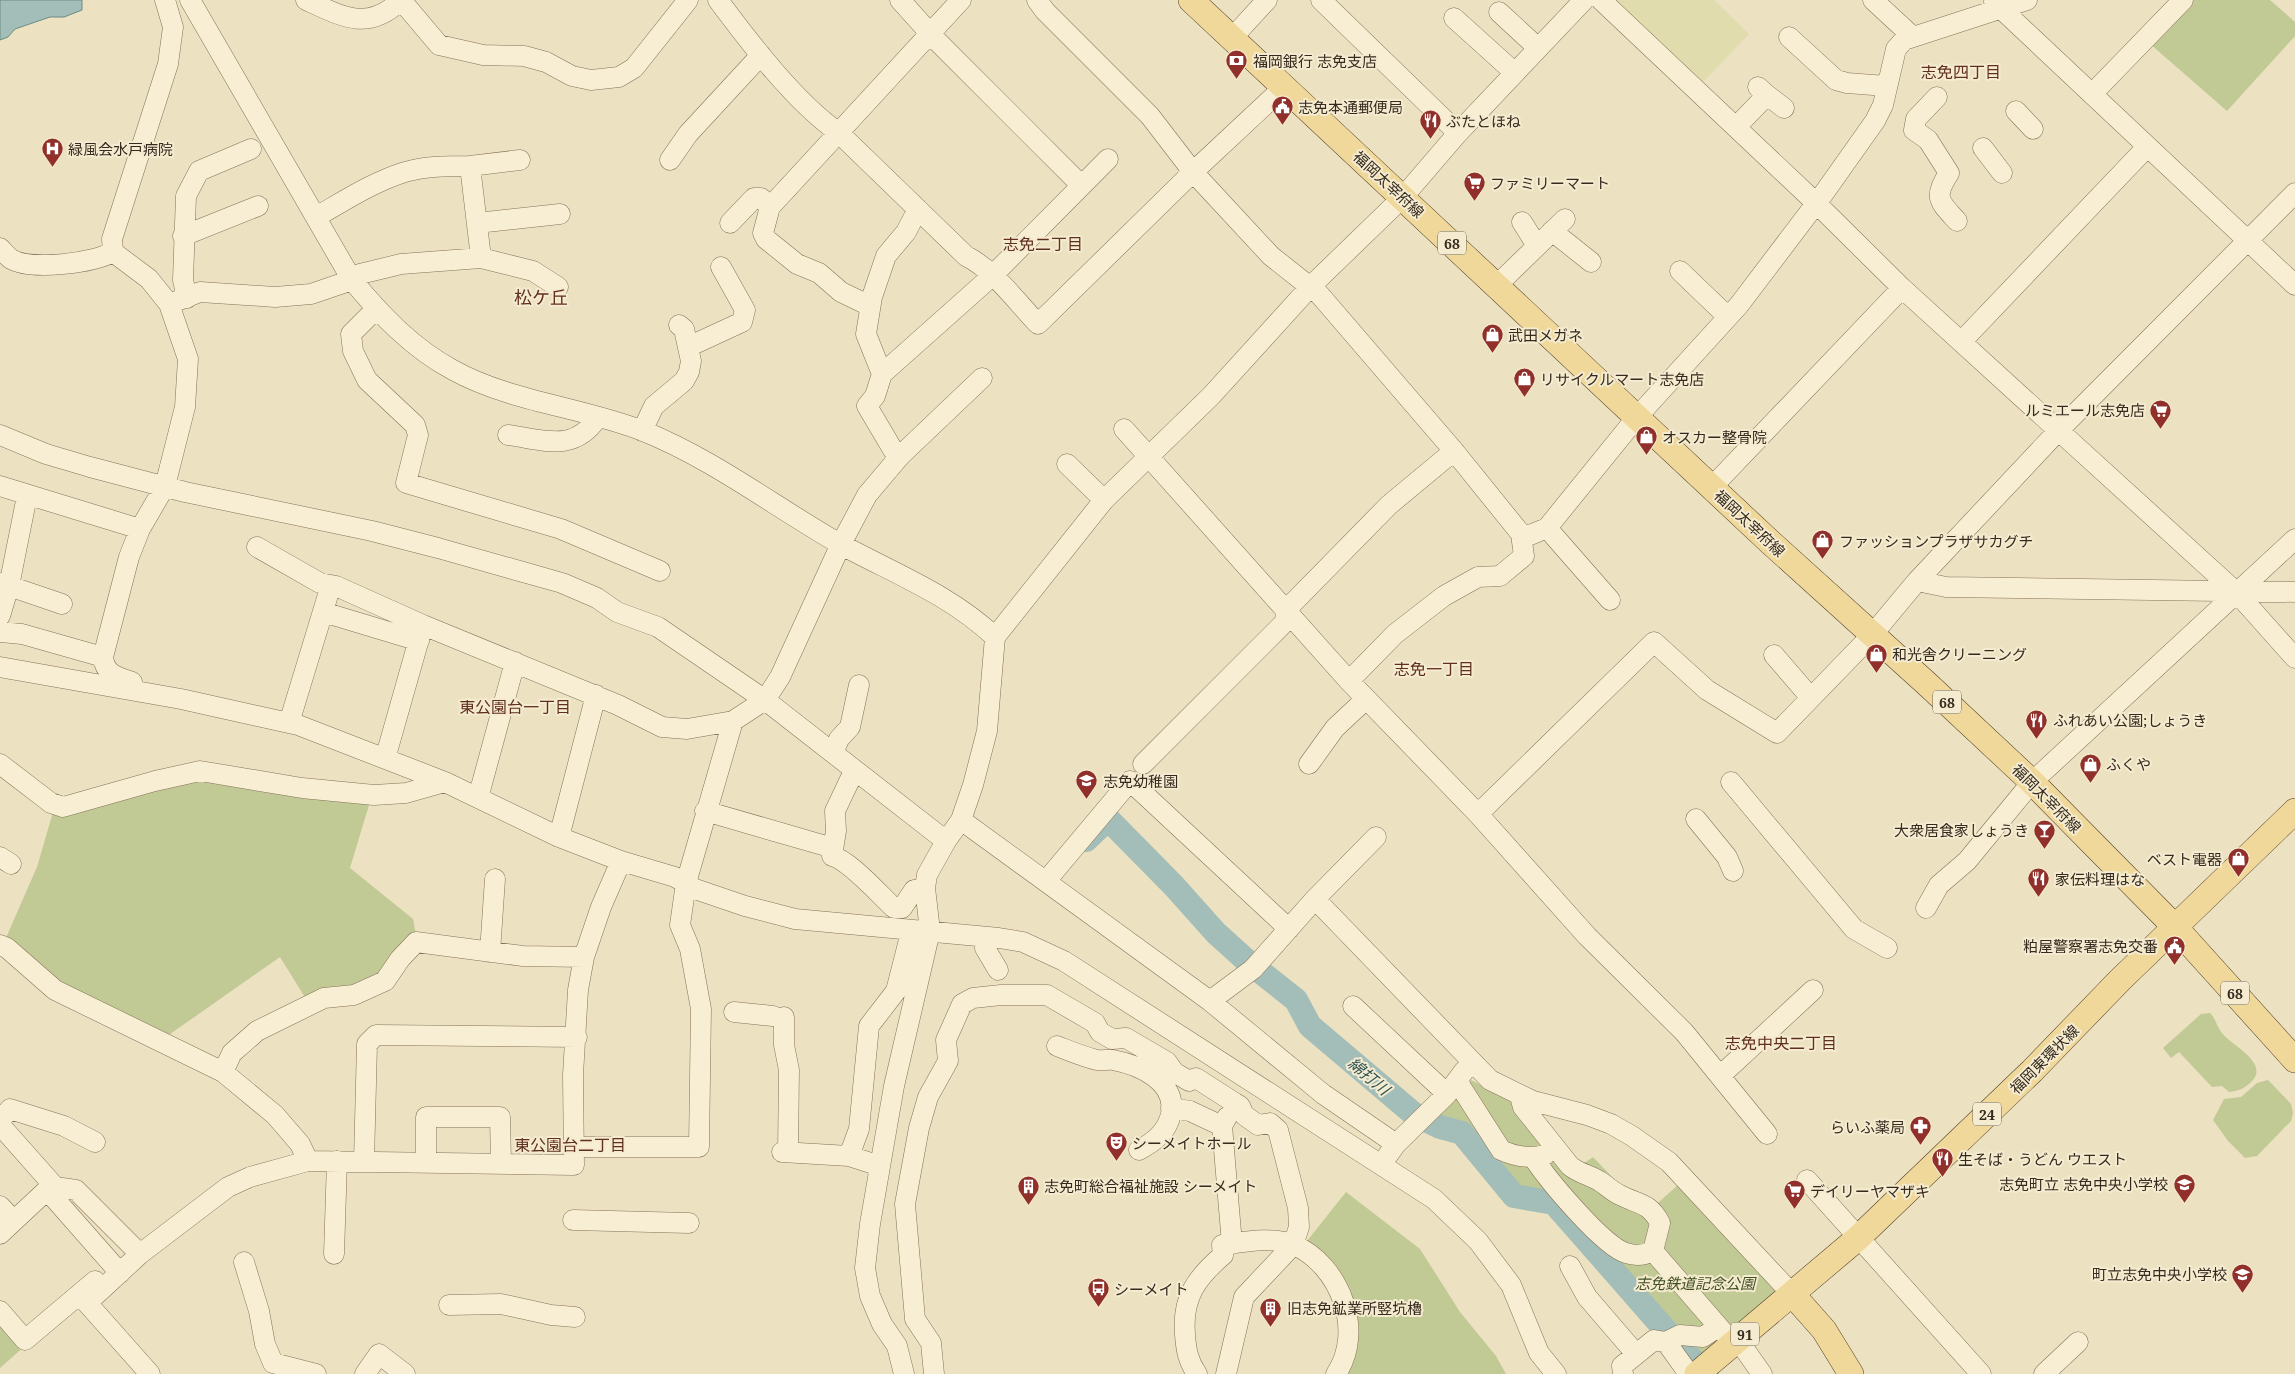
<svg xmlns="http://www.w3.org/2000/svg" width="2295" height="1374" font-family="'Noto Serif','Noto Sans JP',serif">
<style>
.farmland{fill:#e1dcae}
.green{fill:#c1ca95}
.water{fill:#a3beb8;stroke:#6b8c85}
.lines{fill:none;stroke-linecap:round;stroke-linejoin:round}
.river{stroke:#a3beb8;stroke-width:24}
.minor-casing{stroke:#857259;stroke-width:21}
.major-casing{stroke:#52402d;stroke-width:26}
.minor{stroke:#f7eed3;stroke-width:20}
.major{stroke:#efd899;stroke-width:25}
.labels{text-anchor:middle;dominant-baseline:central;stroke-width:4;stroke-linejoin:round;paint-order:stroke}
.shield{fill:#f4ebd0;stroke:#6e6453;stroke-width:1}
.shield-label{font-size:14px;font-weight:bold;fill:#352a1d}
.poi-label{font-size:15px;fill:#352a1d;stroke:#f4ebd0;text-anchor:start}
.street-label{font-size:15px;fill:#352a1d;stroke:#f4ebd0}
.park-label{font-size:15px;font-style:italic;fill:#435024;stroke:#f4ebd0}
.neighbourhood-label{font-size:16px;fill:#602f1e;stroke:#f4ebd0}
.water-label{font-size:16px;font-style:italic;fill:#2d5454;stroke:#f4ebd0}
.quarter-label{font-size:18px;fill:#602f1e;stroke:#f4ebd0}
</style>
<rect width="100%" height="100%" fill="#ece1c1"/>
<path class="farmland" d="M 1613,0 L 1714,0 L 1749,34 L 1701,84 Z"/>
<path class="green" d="M 2190,0 L 2270,0 L 2295,22 L 2295,36 L 2227,111 L 2149,43 Z
M 219,779 L 369,805 L 350,868 L 413,919 L 416,935 L 382,977 L 306,999 L 280,957 L 163,1039 L 82,998 L 5,940 L 37,867 L 53,812 L 177,782 Z
M 2210,1013 C 2216,1019 2217,1027 2222,1033 C 2231,1045 2268,1062 2253,1080 C 2246,1088 2239,1091 2229,1092 L 2222,1086 L 2212,1087 L 2179,1052 L 2171,1058 L 2163,1048 L 2201,1014 Z
M 1471,1080 L 1515,1103 L 1571,1172 L 1593,1157 L 1647,1213 L 1680,1183 L 1779,1291 L 1690,1367 L 1554,1197 L 1514,1194 L 1457,1126 L 1429,1120 Z
M 2268,1080 L 2291,1104 L 2293,1113 L 2291,1121 L 2257,1156 L 2245,1158 L 2228,1141 L 2213,1120 L 2224,1099 L 2241,1097 L 2257,1083 Z
M 1346,1192 L 1420,1249 L 1460,1312 L 1496,1356 L 1506,1374 L 1342,1374 L 1348,1306 L 1303,1246 Z
M 0,1317 L 26,1345 L 0,1368 Z"/>
<path class="water" d="M 0,0 L 82,0 L 82,10 L 64,17 L 50,17 L 15,29 L 8,37 L 0,40 Z"/>
<g class="lines">
<path class="river" d="M 1086,840 L 1108,819 L 1174,886 L 1216,933 L 1247,961 L 1296,1000 L 1310,1026 L 1415,1115 L 1440,1127 L 1462,1133 L 1514,1196 L 1554,1203 L 1682,1349 L 1707,1374"/>
<defs>
<path id="minor" d="M 190,0 L 352,280 C 381,315 412,348 453,370 C 511,402 582,407 643,431 C 713,459 775,507 840,544 C 895,574 949,594 995,637
M 306,0 C 343,17 368,32 401,0
M 401,0 L 439,45 L 483,55 L 524,56 L 546,62 L 572,76 L 591,80 L 619,77 L 634,68 L 688,0
M 718,0 C 750,43 795,102 839,133 L 966,256 C 994,270 1016,301 1038,324 L 1193,172 L 1284,87
M 900,0 L 936,40 L 1081,185
M 1037,0 L 1045,11 L 1150,116 L 1193,172 L 1271,256 L 1319,294 L 1454,451 L 1521,534 L 1524,556 L 1500,576 L 1478,577 L 1444,596 L 1395,634 L 1349,681
M 1321,0 L 1458,133
M 1601,0 L 1816,203 L 1902,288 L 2237,593 L 2295,658
M 1873,0 L 1913,37
M 1994,2 L 2295,285
M 1499,12 L 1538,48
M 1454,18 L 1515,73
M 1789,37 L 1836,80 L 1847,83 L 1886,86
M 1232,38 L 1267,0
M 2092,94 L 2183,0
M 1767,95 L 1784,108
M 1937,97 L 1916,119 L 1914,130 L 1928,140 L 1949,173 C 1933,198 1939,201 1957,221
M 2016,111 L 2033,129
M 1736,127 L 1767,95 L 1758,87
M 1983,148 L 2002,173
M 670,160 L 688,134 L 761,55
M 470,166 L 520,160
M 316,217 C 344,201 373,182 405,172 C 426,166 448,166 470,166 L 481,258
M 1522,222 L 1537,246
M 477,223 L 560,214
M 730,223 L 754,198 L 761,198 L 770,207
M 1552,231 L 1591,262
M 183,236 L 258,206
M 0,248 C 3,251 7,256 11,259 C 31,271 93,263 113,252
M 1680,271 L 1728,317
M 1497,285 L 1565,219
M 187,298 L 183,280 L 186,196 L 199,171 L 251,149
M 169,304 L 200,292 L 275,297 L 311,294 L 352,280 L 360,274 L 401,264 L 481,258 L 533,271 L 558,287
M 870,306 L 841,292 L 819,273 L 797,264 L 766,239 L 763,233 L 770,207 L 961,0
M 378,312 L 370,315 L 351,334 L 353,351 L 367,380 L 415,425 L 418,435 L 406,483 L 561,529 L 660,571
M 1961,342 L 2147,147
M 688,347 L 742,322 L 745,310 L 721,267
M 882,374 L 992,276 L 1108,159
M 1124,429 L 1349,681 L 1478,814 L 1587,936 L 1684,1032 L 1767,1134
M 642,431 L 654,406 L 684,381 L 689,372 L 691,361 L 684,329 L 679,325
M 0,435 L 46,454 L 90,467 L 185,492 L 372,531 L 438,548 L 562,583 L 597,598 L 617,612 L 658,627 L 765,700 L 946,841
M 508,435 C 545,440 574,453 598,417
M 900,456 L 893,450 L 867,406 L 875,396 L 882,374 L 866,334 L 872,297 L 886,256 L 906,232 L 918,209
M 1067,464 L 1104,500
M 0,486 L 140,529
M 1712,487 L 1902,288
M 1547,528 L 1610,600
M 1521,534 L 1530,535 L 1547,528 L 1637,417 L 1739,305 L 1824,193 L 1875,121 L 1883,105 L 1896,49 L 1904,40 L 2027,0
M 257,547 L 320,583 L 336,586 L 423,625
M 1917,581 L 1946,587 L 2295,592
M 0,583 L 62,604
M 323,612 L 419,641
M 0,616 L 9,586 L 27,496
M 0,632 L 22,634 L 103,657
M 1774,655 L 1811,698
M 0,667 L 181,699 L 298,725 L 445,782 L 559,837 L 621,861 L 675,877 L 695,889 L 745,906 L 795,919 L 999,938 L 1023,942 L 1064,961 L 1434,1199 L 1478,1241 L 1511,1285 L 1539,1353 L 1556,1374
M 132,682 C 118,677 105,675 103,657 L 129,557 L 140,529 L 165,486 L 185,407 L 188,359 L 169,304 L 149,279 L 113,252 L 112,239 L 168,64 L 173,27 L 165,0
M 289,723 L 331,585
M 833,753 L 839,739 L 850,727 L 859,685
M 385,759 L 423,625 L 618,705 L 662,727 L 687,729 L 733,721 L 765,700 L 780,677 L 841,544 L 867,495 L 900,456 L 982,378
M 0,764 L 51,803 L 63,807 L 155,781 L 200,771 L 302,788 L 374,795 L 406,793 L 445,782
M 1143,764 L 1285,622 L 1286,610 L 1389,505 L 1454,451
M 1309,764 L 1335,728 L 1366,699
M 854,771 L 835,811 L 836,831 L 832,856 C 849,860 879,894 894,908 L 902,908 L 914,890 L 925,888
M 1731,782 L 1854,929 L 1887,948
M 478,798 L 515,662
M 705,811 L 833,848
M 1478,814 L 1654,642 L 1707,690 L 1777,733 L 1872,635 L 1917,581 L 2059,430 L 2295,193
M 1696,819 L 1727,857 L 1733,871
M 961,820 L 1210,1001 L 1323,1094 L 1396,1144
M 559,837 L 596,695
M 0,857 L 11,864
M 1046,881 L 1130,781 L 1289,929
M 1315,899 L 1490,1080 L 1533,1101 L 1587,1115 L 1611,1124 L 1632,1136 L 1669,1162 L 1793,1295
M 1926,908 L 1939,885 L 1967,861 L 2032,782 L 2295,539
M 0,945 L 7,948 L 55,990 L 223,1072 L 275,1115 L 300,1144 L 308,1161
M 985,948 L 998,970
M 490,952 L 495,879
M 1210,1001 L 1253,969 L 1315,899 L 1376,837
M 1353,1006 L 1447,1094
M 734,1012 L 773,1016
M 784,1017 L 784,1045 L 789,1070 L 788,1152
M 1057,1046 C 1070,1051 1084,1057 1097,1060 C 1102,1061 1108,1059 1113,1060 C 1139,1065 1177,1081 1171,1114 C 1167,1132 1154,1142 1139,1150
M 223,1072 L 232,1053 L 257,1031 L 324,998 L 354,995 L 385,981 L 400,959 L 416,942 L 523,956 L 584,957
M 1720,1076 L 1813,990
M 1457,1081 L 1501,1150 C 1516,1157 1529,1159 1545,1155
M 1520,1096 L 1523,1107 L 1570,1166 C 1580,1174 1590,1175 1601,1182 C 1607,1186 1613,1192 1620,1195 C 1639,1205 1649,1202 1660,1223 L 1653,1251 L 1724,1333
M 1171,1108 L 1190,1111 L 1222,1126
M 1227,1117 L 1222,1126 L 1232,1244
M 0,1120 L 10,1109 L 64,1126 L 95,1142
M 0,1125 L 55,1187
M 573,1147 L 699,1147 L 701,1009 L 690,949 L 680,925 L 686,883 L 733,721
M 782,1152 L 849,1156 L 880,1166
M 1388,1155 L 1396,1144 L 1447,1094 L 1464,1071
M 849,1156 L 859,1129 L 869,1026 L 896,991 L 909,940
M 1533,1157 C 1547,1179 1603,1246 1626,1253 C 1635,1256 1645,1255 1653,1251
M 364,1161 L 367,1044 L 376,1035 L 577,1037
M 426,1162 L 426,1117 L 500,1117 L 501,1164
M 1807,1180 L 1981,1374
M 47,1190 L 120,1273
M 0,1206 L 14,1221
M 573,1220 L 689,1223
M 0,1234 L 47,1190 L 55,1187 L 76,1190 L 140,1254 L 228,1187 L 250,1177 L 308,1161 L 574,1165 L 573,1075 L 578,990 L 584,957 L 601,907 L 621,861
M 140,1254 L 87,1303 L 150,1374
M 334,1254 L 337,1161
M 244,1262 L 259,1311 L 265,1344 L 273,1363 L 316,1374
M 1570,1266 L 1587,1297 L 1636,1354
M 449,1305 L 501,1304 L 551,1315 L 575,1317
M 0,1311 L 25,1340 L 95,1281
M 1738,1340 L 1762,1374
M 1666,1342 L 1680,1335 L 1703,1337 L 1718,1327
M 365,1374 L 379,1354 L 405,1374
M 904,1374 L 897,1346 L 882,1324 L 870,1296 L 865,1268 L 870,1224 L 894,1086 L 930,931 L 925,888 L 927,875 L 946,841 L 961,820 L 973,785 L 987,731 L 995,637 L 1104,500 L 1211,396 L 1310,287 L 1403,197 L 1458,133 L 1584,0
M 934,1374 L 931,1343 L 915,1319 L 905,1204 L 919,1128 L 928,1097 L 948,1061 L 946,1040 L 962,1004 L 973,998 L 1001,995 L 1047,995 L 1095,1023 L 1100,1032 L 1112,1039 L 1126,1038 L 1167,1062 L 1174,1072 L 1189,1081 L 1196,1078 L 1235,1103 L 1240,1106 L 1244,1115 L 1258,1125 L 1270,1123 L 1278,1130 L 1298,1208 L 1299,1227 L 1293,1245 L 1244,1297 L 1226,1374
M 1197,1374 C 1188,1361 1186,1350 1185,1334 C 1182,1298 1196,1278 1223,1255 L 1222,1245 C 1244,1242 1272,1236 1294,1245 C 1340,1265 1365,1331 1336,1374
M 1623,1374 L 1622,1366 L 1654,1340 L 1666,1342 L 1689,1374
M 2044,1374 L 2078,1342"/>
<path id="major" d="M 1191,0 L 1770,542 L 1926,683 L 2032,782 L 2174,926 L 2295,1060
M 1793,1295 L 1824,1330 L 1851,1374
M 1697,1374 L 1858,1238 L 2032,1071 L 2120,980 L 2295,811"/>
</defs>
<use href="#minor" class="minor-casing"/>
<use href="#major" class="major-casing"/>
<use href="#minor" class="minor"/>
<use href="#major" class="major"/>
</g>
<defs>
<symbol id="bank-pin" viewBox="-11 -11 22 30"><path d="M0 17L-7.5 6A9.5 9.5 0 1 1 7.5 6Z" fill="#91302b" stroke="#f4ebd0"/><path d="M-6-4H6V4H-6ZM0-2.3a2.3 2.3 0 1 0 0 4.6a2.3 2.3 0 1 0 0-4.6Z" fill="#fff"/></symbol>
<symbol id="civic-pin" viewBox="-11 -11 22 30"><path d="M0 17L-7.5 6A9.5 9.5 0 1 1 7.5 6Z" fill="#91302b" stroke="#f4ebd0"/><path d="M-.6-6.5H3V-4.5H.6V-3L4-1V1h2V6H-6V1h2V-1L-.6-3ZM-1.2 2.5V6h2.4V2.5Z" fill="#fff"/></symbol>
<symbol id="restaurant-pin" viewBox="-11 -11 22 30"><path d="M0 17L-7.5 6A9.5 9.5 0 1 1 7.5 6Z" fill="#91302b" stroke="#f4ebd0"/><path d="M-5-6h1v4h1v-4h1v4h1v-4h1v5L-1.5 .5V6h-2V.5L-5-1ZM5-6V6H3V1.5H1.5Q1.5-4 5-6Z" fill="#fff"/></symbol>
<symbol id="hospital-pin" viewBox="-11 -11 22 30"><path d="M0 17L-7.5 6A9.5 9.5 0 1 1 7.5 6Z" fill="#91302b" stroke="#f4ebd0"/><path d="M-5-5h3v3.5h4V-5h3V5h-3V1.5h-4V5h-3Z" fill="#fff"/></symbol>
<symbol id="supermarket-pin" viewBox="-11 -11 22 30"><path d="M0 17L-7.5 6A9.5 9.5 0 1 1 7.5 6Z" fill="#91302b" stroke="#f4ebd0"/><path d="M-6-5.5h2.5l.6 2H6L4.5 2H-2.5L-4.4-4H-6ZM-1.5 3.2a1.3 1.3 0 1 0 .1 0ZM3 3.2a1.3 1.3 0 1 0 .1 0Z" fill="#fff"/></symbol>
<symbol id="shop-pin" viewBox="-11 -11 22 30"><path d="M0 17L-7.5 6A9.5 9.5 0 1 1 7.5 6Z" fill="#91302b" stroke="#f4ebd0"/><path d="M-5-2.5h2.3a2.7 3.5 0 0 1 5.4 0H5L5.5 6h-11ZM-1.5-2.5h3a1.5 2.3 0 0 0-3 0Z" fill="#fff"/></symbol>
<symbol id="school-pin" viewBox="-11 -11 22 30"><path d="M0 17L-7.5 6A9.5 9.5 0 1 1 7.5 6Z" fill="#91302b" stroke="#f4ebd0"/><path d="M0-5L7-2L0 1L-7-2ZM-4 1L0 2.5L4 1V4Q0 6-4 4Z" fill="#fff"/></symbol>
<symbol id="bar-pin" viewBox="-11 -11 22 30"><path d="M0 17L-7.5 6A9.5 9.5 0 1 1 7.5 6Z" fill="#91302b" stroke="#f4ebd0"/><path d="M-6-5H6L.8 .8V4.5H3.5V6h-7V4.5H-.8V.8Z" fill="#fff"/></symbol>
<symbol id="pharmacy-pin" viewBox="-11 -11 22 30"><path d="M0 17L-7.5 6A9.5 9.5 0 1 1 7.5 6Z" fill="#91302b" stroke="#f4ebd0"/><path d="M-2-6h4v4h4v4h-4v4h-4v-4h-4v-4h4Z" fill="#fff"/></symbol>
<symbol id="theatre-pin" viewBox="-11 -11 22 30"><path d="M0 17L-7.5 6A9.5 9.5 0 1 1 7.5 6Z" fill="#91302b" stroke="#f4ebd0"/><path d="M-5-5.5Q0-4 5-5.5V0Q5 5 0 6Q-5 5-5 0ZM-3.3-2.5H-1v1.5H-3.3ZM1-2.5H3.3v1.5H1ZM-2.8 1Q0 5.5 2.8 1Z" fill="#fff"/></symbol>
<symbol id="building-pin" viewBox="-11 -11 22 30"><path d="M0 17L-7.5 6A9.5 9.5 0 1 1 7.5 6Z" fill="#91302b" stroke="#f4ebd0"/><path d="M-4-6H4V6H1V3H-1V6H-4ZM-2.5-4.3h1.7v1.8h-1.7ZM.8-4.3h1.7v1.8H.8ZM-2.5-1h1.7V.8h-1.7ZM.8-1h1.7V.8H.8Z" fill="#fff"/></symbol>
<symbol id="bus-pin" viewBox="-11 -11 22 30"><path d="M0 17L-7.5 6A9.5 9.5 0 1 1 7.5 6Z" fill="#91302b" stroke="#f4ebd0"/><path d="M-5-6H5V4H4V6H2V4H-2V6H-4V4H-5ZM-3.5-4V0h7V-4ZM-3.5 1.2v1.5H-2V1.2ZM2 1.2v1.5H3.5V1.2Z" fill="#fff"/></symbol>
</defs>
<g fill-rule="evenodd">
<use href="#bank-pin" x="1224" y="48" width="25" height="34"/>
<use href="#civic-pin" x="1270" y="94" width="25" height="34"/>
<use href="#restaurant-pin" x="1418" y="108" width="25" height="34"/>
<use href="#hospital-pin" x="40" y="136" width="25" height="34"/>
<use href="#supermarket-pin" x="1462" y="170" width="25" height="34"/>
<use href="#shop-pin" x="1480" y="322" width="25" height="34"/>
<use href="#shop-pin" x="1512" y="366" width="25" height="34"/>
<use href="#supermarket-pin" x="2148" y="398" width="25" height="34"/>
<use href="#shop-pin" x="1634" y="424" width="25" height="34"/>
<use href="#shop-pin" x="1810" y="528" width="25" height="34"/>
<use href="#shop-pin" x="1864" y="642" width="25" height="34"/>
<use href="#restaurant-pin" x="2024" y="708" width="25" height="34"/>
<use href="#shop-pin" x="2078" y="752" width="25" height="34"/>
<use href="#school-pin" x="1074" y="768" width="25" height="34"/>
<use href="#bar-pin" x="2032" y="818" width="25" height="34"/>
<use href="#shop-pin" x="2226" y="846" width="25" height="34"/>
<use href="#restaurant-pin" x="2026" y="866" width="25" height="34"/>
<use href="#civic-pin" x="2162" y="934" width="25" height="34"/>
<use href="#pharmacy-pin" x="1908" y="1114" width="25" height="34"/>
<use href="#theatre-pin" x="1104" y="1130" width="25" height="34"/>
<use href="#restaurant-pin" x="1930" y="1146" width="25" height="34"/>
<use href="#school-pin" x="2172" y="1172" width="25" height="34"/>
<use href="#building-pin" x="1016" y="1174" width="25" height="34"/>
<use href="#supermarket-pin" x="1782" y="1178" width="25" height="34"/>
<use href="#school-pin" x="2230" y="1262" width="25" height="34"/>
<use href="#bus-pin" x="1086" y="1276" width="25" height="34"/>
<use href="#building-pin" x="1258" y="1296" width="25" height="34"/>
</g>
<g class="labels">
<g class="shield">
<rect x="1438" y="231.5" width="28" height="23" rx="4"/>
<rect x="1933" y="690.5" width="28" height="23" rx="4"/>
<rect x="2221" y="981.5" width="28" height="23" rx="4"/>
<rect x="1973" y="1102.5" width="28" height="23" rx="4"/>
<rect x="1731" y="1322.5" width="28" height="23" rx="4"/>
</g>
<g class="shield-label">
<text x="1452" y="243">68</text>
<text x="1947" y="702">68</text>
<text x="2235" y="993">68</text>
<text x="1987" y="1114">24</text>
<text x="1745" y="1334">91</text>
</g>
<g class="poi-label">
<text x="1253" y="61">福岡銀行 志免支店</text>
<text x="1298" y="107">志免本通郵便局</text>
<text x="1446" y="121">ぶたとほね</text>
<text x="68" y="149">緑風会水戸病院</text>
<text x="1490" y="183">ファミリーマート</text>
<text x="1508" y="335">武田メガネ</text>
<text x="1540" y="379">リサイクルマート志免店</text>
<text x="2145" y="410" text-anchor="end">ルミエール志免店</text>
<text x="1662" y="437">オスカー整骨院</text>
<text x="1839" y="541">ファッションプラザサカグチ</text>
<text x="1892" y="654">和光舎クリーニング</text>
<text x="2053" y="720">ふれあい公園;しょうき</text>
<text x="2106" y="764">ふくや</text>
<text x="1103" y="781">志免幼稚園</text>
<text x="2029" y="830" text-anchor="end">大衆居食家しょうき</text>
<text x="2222" y="859" text-anchor="end">ベスト電器</text>
<text x="2055" y="879">家伝料理はな</text>
<text x="2158" y="946" text-anchor="end">粕屋警察署志免交番</text>
<text x="1905" y="1127" text-anchor="end">らいふ薬局</text>
<text x="1132" y="1143">シーメイトホール</text>
<text x="1958" y="1159">生そば・うどん ウエスト</text>
<text x="2168" y="1184" text-anchor="end">志免町立 志免中央小学校</text>
<text x="1044" y="1186">志免町総合福祉施設 シーメイト</text>
<text x="1810" y="1191">デイリーヤマザキ</text>
<text x="2227" y="1274" text-anchor="end">町立志免中央小学校</text>
<text x="1114" y="1289">シーメイト</text>
<text x="1287" y="1308">旧志免鉱業所竪坑櫓</text>
</g>
<g class="street-label">
<text transform="translate(1389 184) rotate(43)">福岡太宰府線</text>
<text transform="translate(1750 523) rotate(43)">福岡太宰府線</text>
<text transform="translate(2047 798) rotate(45)">福岡太宰府線</text>
<text transform="translate(2044 1059) rotate(-45)">福岡東環状線</text>
</g>
<g class="park-label">
<text x="1695" y="1283">志免鉄道記念公園</text>
</g>
<g class="neighbourhood-label">
<text x="1961" y="72">志免四丁目</text>
<text x="1043" y="244">志免二丁目</text>
<text x="1434" y="669">志免一丁目</text>
<text x="515" y="707">東公園台一丁目</text>
<text x="1781" y="1043">志免中央二丁目</text>
<text x="570" y="1145">東公園台二丁目</text>
</g>
<g class="water-label">
<text transform="translate(1369 1076) rotate(40)">綿打川</text>
</g>
<g class="quarter-label">
<text x="541" y="297">松ケ丘</text>
</g>
</g>
</svg>
